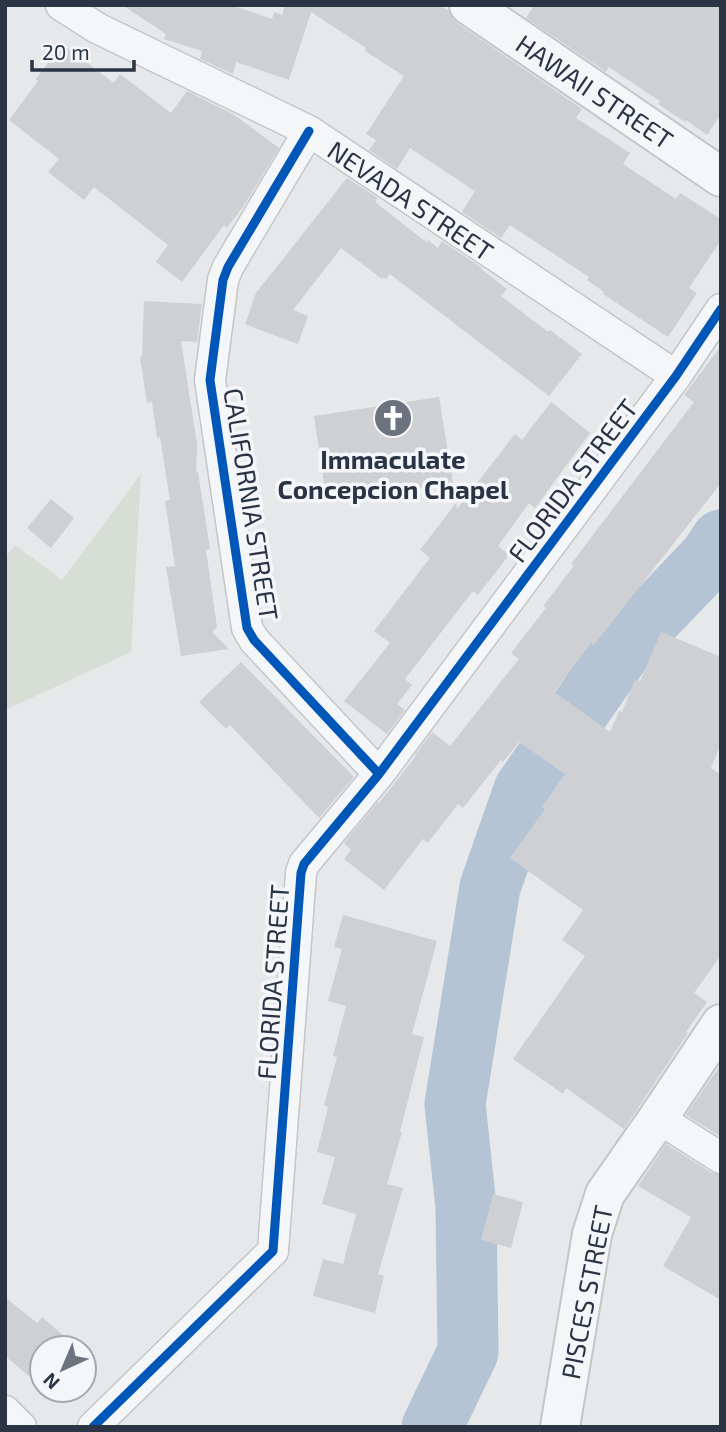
<svg xmlns="http://www.w3.org/2000/svg" width="726" height="1432" font-family="'Exo 2',sans-serif">
<style>
.green{fill:#d6ded6}
.lines{fill:none;stroke-linecap:round;stroke-linejoin:round}
.river{stroke:#b4c4d5;stroke-width:61}
.building{fill:#ced0d3}
.minor-casing{stroke:#c4c6c8;stroke-width:33}
.tertiary-casing{stroke:#c4c6c8;stroke-width:42}
.minor{stroke:#f5f6f7;stroke-width:30}
.tertiary{stroke:#f5f6f7;stroke-width:38}
.cycleway-casing{stroke:#f4f6f9;stroke-width:13}
.cycleway{stroke:#0057b8;stroke-width:9}
.labels{text-anchor:middle;dominant-baseline:central;stroke-width:7;stroke-linejoin:round;paint-order:stroke}
.street-label{font-size:26px;fill:#2b3445;stroke:#f4f6f9}
.poi-label{font-size:26px;font-weight:bold;fill:#2b3445;stroke:#f4f6f9}
</style>
<rect width="100%" height="100%" fill="#e6e8ea"/>
<path class="green" d="M 141,474 L 131,652 L 5,710 L 5,558 L 15,545 L 62,580 Z"/>
<g class="lines">
<path class="river" d="M 432,1427 L 468,1352 L 466,1207 L 455,1104 L 490,887 L 524,790 L 623,648 L 710,557 L 721,540"/>
</g>
<path class="building" d="M 122,5 L 231,5 L 272,19 L 274,12 L 282,15 L 285,5 L 440,6 L 449,11 L 457,23 L 582,109 L 576,118 L 630,153 L 623,164 L 676,199 L 680,193 L 721,219 L 721,240 L 689,288 L 697,293 L 668,337 L 603,294 L 604,292 L 587,280 L 589,277 L 510,225 L 501,238 L 462,212 L 475,191 L 410,148 L 397,169 L 369,150 L 376,140 L 366,134 L 404,76 L 365,51 L 366,48 L 311,12 L 289,80 L 236,62 L 233,74 L 200,59 L 202,51 L 164,39 L 166,34 Z
M 534,5 L 721,5 L 721,114 L 707,135 L 686,120 L 685,122 L 658,104 L 660,101 L 609,67 L 606,72 L 526,18 Z
M 62,44 L 114,83 L 120,74 L 171,113 L 187,91 L 233,114 L 279,148 L 243,207 L 227,228 L 224,225 L 182,282 L 156,262 L 168,245 L 94,187 L 84,200 L 48,172 L 59,159 L 9,120 L 38,81 L 36,79 Z
M 347,178 L 378,198 L 375,202 L 426,242 L 428,240 L 438,248 L 442,241 L 482,268 L 481,269 L 507,289 L 501,296 L 548,332 L 550,330 L 582,354 L 549,396 L 390,274 L 386,279 L 383,277 L 382,279 L 341,248 L 293,310 L 308,316 L 298,344 L 245,324 L 256,293 Z
M 144,301 L 202,304 L 197,342 L 181,341 L 197,444 L 196,472 L 198,472 L 210,549 L 206,550 L 217,627 L 212,632 L 229,649 L 181,656 L 166,567 L 175,566 L 165,501 L 170,500 L 160,437 L 157,438 L 152,402 L 147,403 L 140,357 L 142,356 Z
M 721,346 L 721,483 L 594,645 L 591,643 L 554,692 L 610,732 L 619,711 L 622,712 L 635,679 L 640,681 L 661,632 L 721,657 L 721,743 L 711,768 L 721,775 L 721,955 L 694,993 L 707,1002 L 686,1032 L 688,1033 L 624,1129 L 566,1088 L 563,1094 L 513,1059 L 585,956 L 562,940 L 583,910 L 510,858 L 545,809 L 542,807 L 565,774 L 519,742 L 503,762 L 501,760 L 463,808 L 458,804 L 428,843 L 423,839 L 384,890 L 344,859 L 351,850 L 344,843 L 378,802 L 379,803 L 416,756 L 415,755 L 432,732 L 450,746 L 519,659 L 511,653 L 546,608 L 543,606 L 574,566 L 571,564 L 694,402 L 684,395 Z
M 439,397 L 453,483 L 327,502 L 314,416 Z
M 551,402 L 590,433 L 535,508 L 529,503 L 498,546 L 509,555 L 478,595 L 473,591 L 405,679 L 412,685 L 397,704 L 405,710 L 387,734 L 344,701 L 390,643 L 374,631 L 430,558 L 420,550 L 456,503 L 457,509 L 515,434 L 522,440 Z
M 51,499 L 74,518 L 51,548 L 27,528 Z
M 241,662 L 354,777 L 319,818 L 230,725 L 226,729 L 199,702 Z
M 343,915 L 437,941 L 412,1034 L 424,1037 L 400,1132 L 402,1132 L 387,1184 L 403,1188 L 378,1274 L 384,1276 L 375,1313 L 313,1296 L 323,1259 L 343,1264 L 356,1214 L 322,1204 L 335,1157 L 317,1152 L 328,1107 L 324,1105 L 337,1057 L 333,1056 L 346,1006 L 328,1001 L 342,949 L 334,947 Z
M 721,1064 L 721,1137 L 686,1115 Z
M 666,1144 L 712,1173 L 721,1175 L 721,1300 L 663,1266 L 691,1217 L 638,1186 Z
M 493,1194 L 523,1202 L 511,1248 L 481,1240 Z
M 5,1297 L 37,1323 L 42,1317 L 78,1348 L 42,1348 L 42,1387 L 5,1356 Z"/>
<g class="lines">
<defs>
<path id="minor" d="M 61,5 L 97,28 L 309,131 L 676,376
M 309,131 L 228,267 L 223,280 L 210,380 L 247,628 L 254,640 L 379,774
M 658,1118 L 721,1158
M 5,1411 L 21,1427
M 93,1427 L 273,1251 L 301,873 L 304,864 L 379,774 L 676,376 L 721,309"/>
<path id="tertiary" d="M 469,5 L 721,177
M 560,1427 L 592,1234 L 605,1194 L 658,1118 L 721,1024"/>
</defs>
<use href="#minor" class="minor-casing"/>
<use href="#tertiary" class="tertiary-casing"/>
<use href="#minor" class="minor"/>
<use href="#tertiary" class="tertiary"/>
<defs>
<path id="cycleway" d="M 309,131 L 228,267 L 223,280 L 210,380 L 247,628 L 254,640 L 379,774
M 93,1427 L 273,1251 L 301,873 L 304,864 L 379,774 L 676,376 L 721,309"/>
</defs>
<use href="#cycleway" class="cycleway-casing"/>
<use href="#cycleway" class="cycleway"/>
</g>
<defs>
<symbol id="church-disc" viewBox="-11 -11 22 22"><circle r="9.5" fill="#6c737f" stroke="#f4f6f9"/><path d="M-1.2-6h2.4v3.5h3.3v2.4h-3.3V6h-2.4V-.1h-3.3v-2.4h3.3Z" fill="#fff"/></symbol>
</defs>
<g fill-rule="evenodd">
<use href="#church-disc" x="371" y="396" width="44" height="44"/>
</g>
<g class="labels">
<g class="street-label">
<text transform="translate(595 91) rotate(34)">HAWAII STREET</text>
<text transform="translate(411 200) rotate(34)">NEVADA STREET</text>
<text transform="translate(572 480) rotate(-53)">FLORIDA STREET</text>
<text transform="translate(252 504) rotate(81)">CALIFORNIA STREET</text>
<text transform="translate(272 982) rotate(-86)">FLORIDA STREET</text>
<text transform="translate(586 1292) rotate(-79)">PISCES STREET</text>
</g>
<g class="poi-label">
<text x="393" y="458">Immaculate<tspan x="393" dy="30">Concepcion Chapel</tspan></text>
</g>
</g>
<rect width="726" height="1432" fill="none" stroke="#2b3445" stroke-width="14"/>
<g transform="translate(63 1369) rotate(224)"><circle r="33" fill="#f4f6f9" stroke="#a4a8b1" stroke-width="2"/>
<path d="M0-5L12 26L0 18L-12 26Z" fill="#6c737f"/>
<text y="-10" font-size="19" font-weight="bold" text-anchor="middle" fill="#2b3445">N</text>
</g>
<path d="M32 60v10h102v-10" fill="none" stroke="#2b3445" stroke-width="3.5"/>
<text x="42" y="60" font-size="21" fill="#2b3445" stroke="#f4f6f9" stroke-width="5" paint-order="stroke">20 m</text>
</svg>
